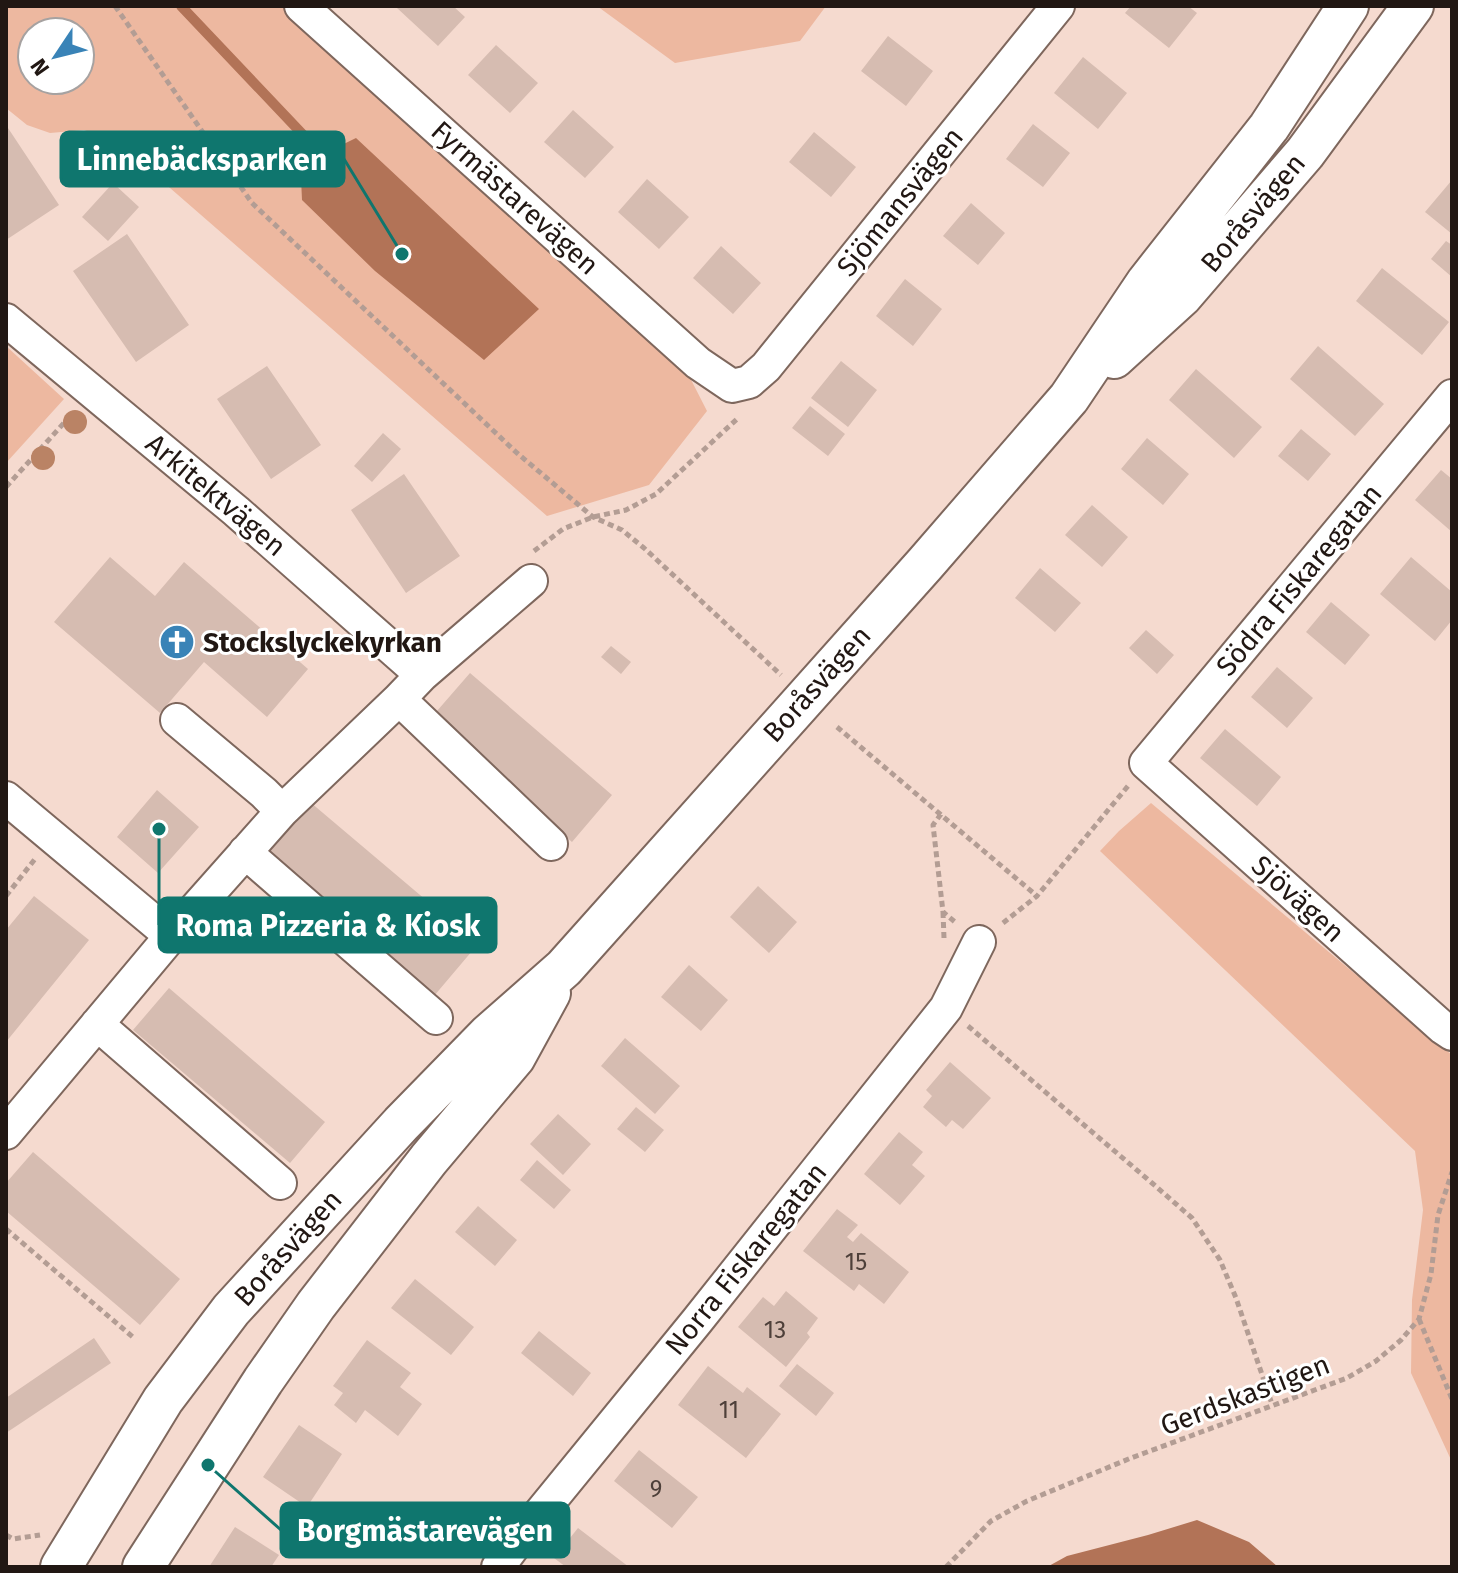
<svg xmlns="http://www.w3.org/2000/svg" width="1458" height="1573" font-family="'Fira Sans',sans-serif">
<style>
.green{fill:#edb8a0;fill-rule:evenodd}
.water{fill:#b27357}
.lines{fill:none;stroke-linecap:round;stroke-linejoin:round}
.stream{stroke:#b27357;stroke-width:10}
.building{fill:#d6bcb1}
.minor-casing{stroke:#7e675d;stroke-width:36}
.major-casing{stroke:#7e675d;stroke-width:44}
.path{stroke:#b39d94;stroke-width:5;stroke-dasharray:6 4;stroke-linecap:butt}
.minor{stroke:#fff;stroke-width:32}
.major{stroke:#fff;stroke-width:40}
.tree{fill:#ba8365}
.labels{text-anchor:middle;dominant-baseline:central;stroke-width:6;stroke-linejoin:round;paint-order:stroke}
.number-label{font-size:24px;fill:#4e403a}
.street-label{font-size:28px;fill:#211713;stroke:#fff}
.poi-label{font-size:28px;font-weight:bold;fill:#211713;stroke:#fff;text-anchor:start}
.leader{fill:none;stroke:#0f766e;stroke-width:3}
.callout-dot{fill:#0f766e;stroke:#fff;stroke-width:3}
.callout{fill:#0f766e;stroke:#0f766e;stroke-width:3}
.callout-label{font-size:30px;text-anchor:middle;font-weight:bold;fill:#fff}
</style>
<rect width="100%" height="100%" fill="#f5dacf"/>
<path class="green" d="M 6,6 L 282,6 L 684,366 L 707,411 L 649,485 L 547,516 L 116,141 L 84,130 L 50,133 L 27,125 L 6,108 ZM 32,32 L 80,32 L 80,80 L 32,80 Z
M 597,6 L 826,6 L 800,41 L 675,63 Z
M 6,346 L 64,399 L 6,463 Z
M 1151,803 L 1452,1055 L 1452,1462 L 1411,1373 L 1412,1300 L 1423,1210 L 1415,1151 L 1100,851 L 1119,831 Z"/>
<path class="water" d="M 356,138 L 539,309 L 484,360 L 375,271 L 302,200 L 301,178 L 319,156 Z
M 1197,1520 L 1249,1542 L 1278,1567 L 1047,1567 L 1067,1556 L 1148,1535 Z"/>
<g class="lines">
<path class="stream" d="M 181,6 L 308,140 L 319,156"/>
</g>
<path class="building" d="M 398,6 L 453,6 L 465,17 L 438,46 L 397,8 Z
M 1131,6 L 1188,6 L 1197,13 L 1169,48 L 1125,13 Z
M 888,36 L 933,71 L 906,106 L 861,71 Z
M 496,45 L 538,83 L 510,113 L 468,75 Z
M 1083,57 L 1127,93 L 1098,129 L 1054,93 Z
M 573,110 L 614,147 L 585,178 L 544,142 Z
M 1033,124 L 1070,153 L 1043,187 L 1006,159 Z
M 6,125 L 59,205 L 6,240 Z
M 814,132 L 856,167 L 831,197 L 789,162 Z
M 647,179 L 689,217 L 659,249 L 618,212 Z
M 1452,180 L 1452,234 L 1425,212 Z
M 113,183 L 139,207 L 108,241 L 82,217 Z
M 971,203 L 1005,233 L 978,265 L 943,236 Z
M 127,234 L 189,325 L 136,362 L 73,271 Z
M 1446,241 L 1452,245 L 1452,277 L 1431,259 Z
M 721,246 L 761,283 L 733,314 L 693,278 Z
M 1382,268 L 1449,322 L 1422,355 L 1356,301 Z
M 905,279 L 942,309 L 913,346 L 876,316 Z
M 1318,346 L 1384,404 L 1355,436 L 1290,379 Z
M 841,361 L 877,390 L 848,427 L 811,398 Z
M 267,366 L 321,445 L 271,479 L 217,399 Z
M 1196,369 L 1262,427 L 1234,458 L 1169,400 Z
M 810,406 L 845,434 L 828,456 L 792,428 Z
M 1301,429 L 1331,454 L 1308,481 L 1278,456 Z
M 383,433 L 401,449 L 372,482 L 354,466 Z
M 1147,438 L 1189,474 L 1163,505 L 1121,469 Z
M 1441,470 L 1452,479 L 1452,532 L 1415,500 Z
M 404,474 L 460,556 L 406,593 L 351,510 Z
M 1092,505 L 1128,537 L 1102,567 L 1065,535 Z
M 110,557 L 155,596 L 184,562 L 308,669 L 267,717 L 204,662 L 160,713 L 54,622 Z
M 1411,557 L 1452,592 L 1452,620 L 1435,641 L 1380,594 Z
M 1040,568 L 1081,603 L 1055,632 L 1015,598 Z
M 1331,602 L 1370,635 L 1345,665 L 1306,632 Z
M 1146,630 L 1174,655 L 1157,674 L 1129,648 Z
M 611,646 L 631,662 L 621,674 L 601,657 Z
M 1277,667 L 1313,698 L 1287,728 L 1251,697 Z
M 470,673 L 612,795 L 572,842 L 430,719 Z
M 1225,729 L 1281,777 L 1257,806 L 1200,758 Z
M 157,790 L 199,827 L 158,873 L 117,837 Z
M 310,802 L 478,944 L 434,996 L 267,854 Z
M 758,886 L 797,922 L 769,953 L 730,917 Z
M 34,896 L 89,940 L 6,1042 L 6,930 Z
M 689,965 L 728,1000 L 701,1031 L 661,997 Z
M 169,988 L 325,1122 L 290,1163 L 133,1030 Z
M 625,1038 L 680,1086 L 655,1114 L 601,1066 Z
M 950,1062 L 991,1098 L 963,1129 L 952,1120 L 946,1127 L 923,1107 L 932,1096 L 926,1090 Z
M 636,1107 L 664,1130 L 645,1152 L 617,1129 Z
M 558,1114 L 591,1144 L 563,1175 L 530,1144 Z
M 899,1132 L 923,1152 L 912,1165 L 925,1176 L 900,1205 L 864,1174 Z
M 33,1152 L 180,1279 L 140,1325 L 6,1211 L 6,1183 Z
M 537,1160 L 571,1190 L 554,1209 L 520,1180 Z
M 478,1206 L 517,1240 L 495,1266 L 455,1232 Z
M 837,1209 L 858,1225 L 847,1237 L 853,1242 L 861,1233 L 909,1272 L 884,1304 L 859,1284 L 854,1291 L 803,1251 Z
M 415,1279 L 474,1327 L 451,1355 L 391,1308 Z
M 786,1291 L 818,1318 L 807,1333 L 810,1337 L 786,1367 L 738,1327 L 763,1297 L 774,1306 Z
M 539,1331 L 591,1373 L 573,1396 L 521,1353 Z
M 94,1338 L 111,1363 L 6,1433 L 6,1398 Z
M 367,1340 L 411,1373 L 400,1387 L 422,1404 L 398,1436 L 365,1410 L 356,1423 L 334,1405 L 343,1393 L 333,1386 Z
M 797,1364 L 834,1393 L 816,1416 L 779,1386 Z
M 708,1366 L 743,1393 L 747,1387 L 781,1414 L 746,1458 L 678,1405 Z
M 299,1425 L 342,1454 L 307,1507 L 263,1477 Z
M 639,1450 L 698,1497 L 672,1528 L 614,1481 Z
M 235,1527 L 279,1555 L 271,1567 L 209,1567 Z
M 578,1528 L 629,1567 L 566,1567 L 554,1558 Z"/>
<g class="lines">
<defs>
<path id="minor" d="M 301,6 L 698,363 L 732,386 L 749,382 L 766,367 L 1058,6
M 6,320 L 236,511 L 422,675
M 1452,396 L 1146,763 L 1443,1028 L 1452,1034
M 399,699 L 551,844
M 177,720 L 264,793 L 282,811
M 6,798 L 171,936
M 245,852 L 436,1018
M 97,1024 L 280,1183
M 6,1133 L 171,936 L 282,811 L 399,699 L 422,675 L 531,581
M 498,1567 L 519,1539 L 697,1321 L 946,1008 L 979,942"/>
<path id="major" d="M 1114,358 L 1182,296 L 1305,153 L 1413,6
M 61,1567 L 163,1400 L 231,1310 L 401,1124 L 489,1034 L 564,968 L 925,564 L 1069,398 L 1147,282 L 1269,127 L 1348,6
M 143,1567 L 263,1381 L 316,1305 L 429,1159 L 515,1057 L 550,993"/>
</defs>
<use href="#minor" class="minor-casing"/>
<use href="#major" class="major-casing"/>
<path class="path" d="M 115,6 L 252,203 L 517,453 L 593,517 L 622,530 L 644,548 L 781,675
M 6,487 L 73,413
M 534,551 L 563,529 L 593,517 L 626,510 L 656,494 L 737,419
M 837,727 L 1037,896
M 941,814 L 933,825 L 943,912 L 955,922
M 6,896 L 35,859
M 943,912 L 944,938
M 1003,923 L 1037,896 L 1128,786
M 968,1026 L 1152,1183 L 1192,1218 L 1220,1260 L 1236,1298 L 1272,1404
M 6,1229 L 134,1338
M 1419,1319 L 1452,1399
M 6,1535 L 13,1539 L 40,1535
M 946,1567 L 991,1521 L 1027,1501 L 1131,1458 L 1347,1378 L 1376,1361 L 1401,1340 L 1419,1319 L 1431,1274 L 1438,1215 L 1452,1172"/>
<use href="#minor" class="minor"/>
<use href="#major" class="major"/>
</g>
<g class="tree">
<circle cx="75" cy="422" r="12"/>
<circle cx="43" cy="458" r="12"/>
</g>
<defs>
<symbol id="church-disc" viewBox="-11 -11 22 22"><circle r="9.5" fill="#3983b7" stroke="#fff"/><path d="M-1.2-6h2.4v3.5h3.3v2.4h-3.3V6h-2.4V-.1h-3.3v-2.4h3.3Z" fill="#fff"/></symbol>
</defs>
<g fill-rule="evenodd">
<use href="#church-disc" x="157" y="622" width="40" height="40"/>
</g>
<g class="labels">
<g class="number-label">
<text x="856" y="1262">15</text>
<text x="775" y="1330">13</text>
<text x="729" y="1410">11</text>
<text x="656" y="1489">9</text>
</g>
<g class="street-label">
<text transform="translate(515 198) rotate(42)">Fyrmästarevägen</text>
<text transform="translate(900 202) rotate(-51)">Sjömansvägen</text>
<text transform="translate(1253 213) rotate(-50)">Boråsvägen</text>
<text transform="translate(216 495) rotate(40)">Arkitektvägen</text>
<text transform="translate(1299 580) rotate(-50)">Södra Fiskaregatan</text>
<text transform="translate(817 684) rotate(-48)">Boråsvägen</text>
<text transform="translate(1298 899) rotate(42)">Sjövägen</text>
<text transform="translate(288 1248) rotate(-48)">Boråsvägen</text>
<text transform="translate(746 1259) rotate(-51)">Norra Fiskaregatan</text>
<text transform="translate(1245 1395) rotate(-21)">Gerdskastigen</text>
</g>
<g class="poi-label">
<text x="203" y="642">Stockslyckekyrkan</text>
</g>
</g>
<path class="leader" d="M402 254L344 159M159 829L159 925M208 1465L281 1530"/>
<g class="callout-dot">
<circle cx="402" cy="254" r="8"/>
<circle cx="159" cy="829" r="8"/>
<circle cx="208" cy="1465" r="8"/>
</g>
<g class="callout">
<rect x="61" y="132" width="283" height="54" rx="8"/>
<rect x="159" y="898" width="337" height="54" rx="8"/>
<rect x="281" y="1503" width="288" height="54" rx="8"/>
</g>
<g class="callout-label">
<text x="202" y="170">Linnebäcksparken</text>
<text x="328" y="936">Roma Pizzeria &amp; Kiosk</text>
<text x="425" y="1541">Borgmästarevägen</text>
</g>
<rect width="1458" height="1573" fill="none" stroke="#211713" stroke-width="16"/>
<g transform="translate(56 56) rotate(235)"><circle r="38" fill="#ffffff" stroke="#a6a2a1" stroke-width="2"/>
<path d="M0-6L14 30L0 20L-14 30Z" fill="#3983b7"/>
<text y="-12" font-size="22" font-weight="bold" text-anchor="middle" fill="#211713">N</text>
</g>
</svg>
